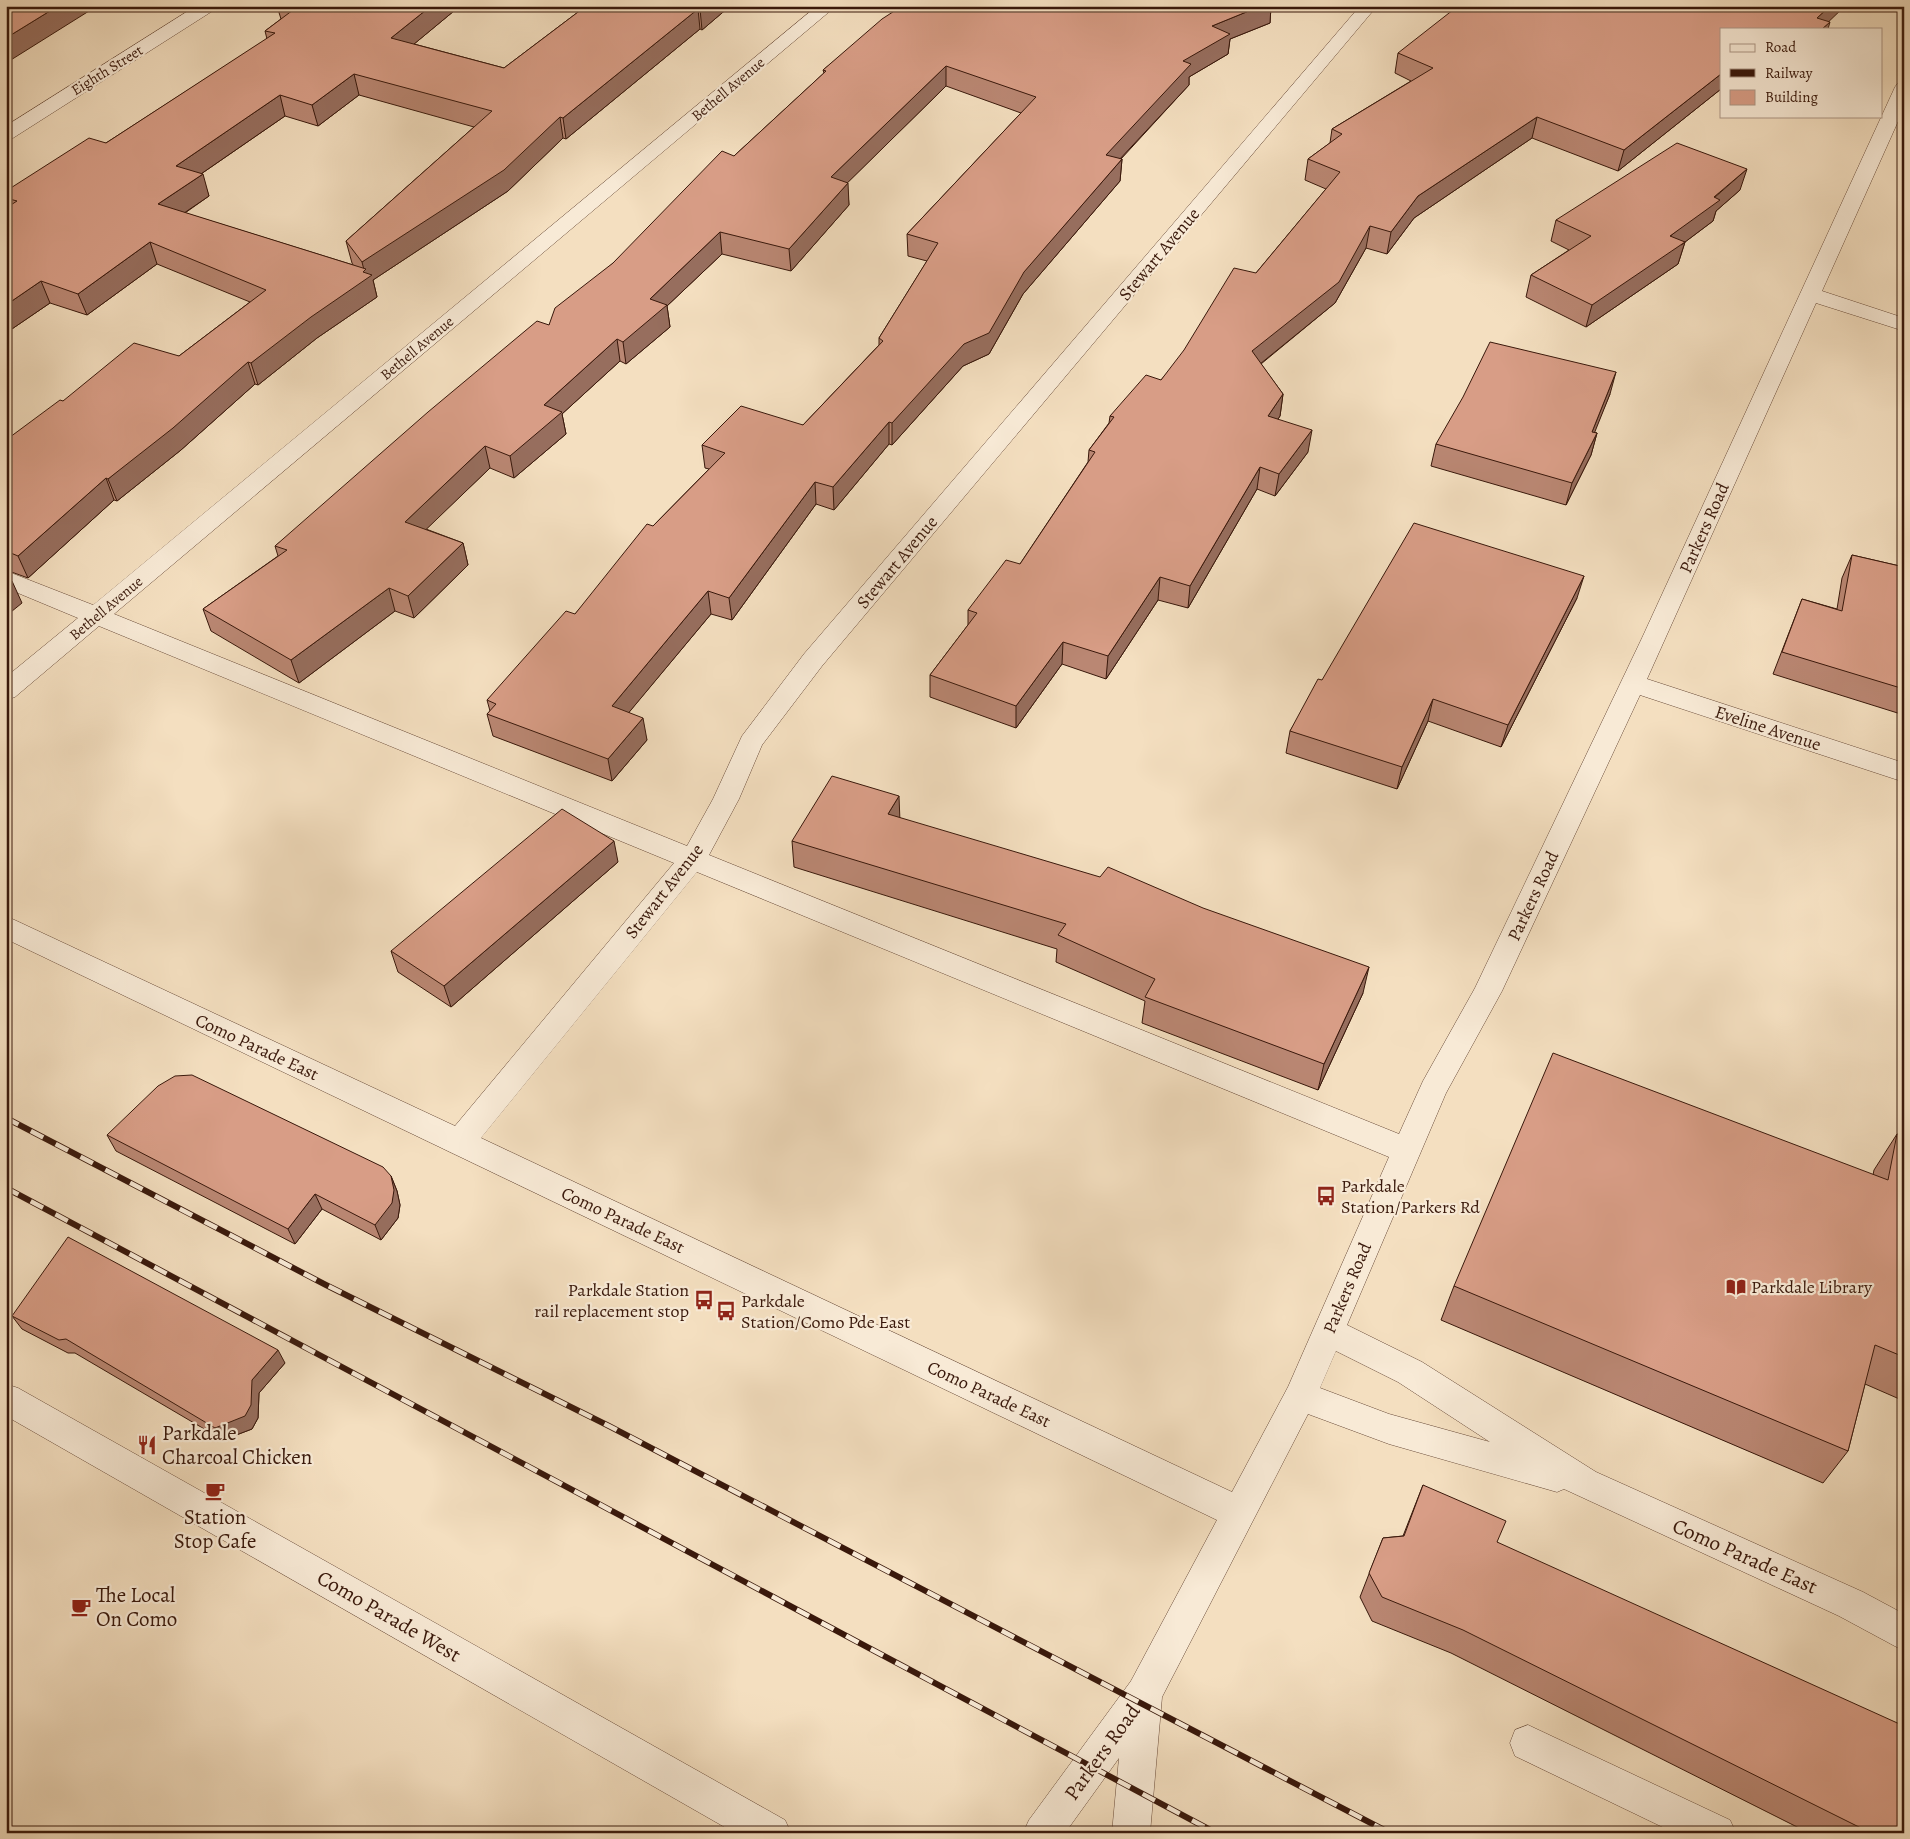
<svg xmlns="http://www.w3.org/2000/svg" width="1910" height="1839" font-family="Alegreya,serif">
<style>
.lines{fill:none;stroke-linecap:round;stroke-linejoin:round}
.minor-casing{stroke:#684a38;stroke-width:1}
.minor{fill:#f8ead6;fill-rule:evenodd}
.rail-casing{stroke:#39180b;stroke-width:6}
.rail{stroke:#f8ead6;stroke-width:4.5;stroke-dasharray:14;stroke-linecap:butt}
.wall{fill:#ba8773;stroke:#39180b;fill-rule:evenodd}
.shaded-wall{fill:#976e5e;stroke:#39180b}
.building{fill:#d89d86;stroke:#39180b}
.labels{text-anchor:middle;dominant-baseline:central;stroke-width:4.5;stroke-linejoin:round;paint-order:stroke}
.far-street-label{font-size:15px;fill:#39180b;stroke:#f8ead6}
.street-label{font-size:18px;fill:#39180b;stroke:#f8ead6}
.poi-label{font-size:18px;fill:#39180b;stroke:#f8ead6;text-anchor:start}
.near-poi-label{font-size:21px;fill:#39180b;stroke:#f8ead6;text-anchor:start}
.near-street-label{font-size:21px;fill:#39180b;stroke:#f8ead6}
</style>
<rect width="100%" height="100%" fill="#f4dfc0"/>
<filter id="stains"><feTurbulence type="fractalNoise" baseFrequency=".004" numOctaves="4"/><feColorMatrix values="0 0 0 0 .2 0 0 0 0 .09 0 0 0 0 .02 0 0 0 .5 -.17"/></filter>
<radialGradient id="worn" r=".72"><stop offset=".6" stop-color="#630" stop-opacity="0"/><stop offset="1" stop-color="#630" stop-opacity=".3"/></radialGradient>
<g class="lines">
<defs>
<path id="minor" d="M 196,6 L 216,6 L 214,10 L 13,138 L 6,140 L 6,126 Z
M 817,6 L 836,6 L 114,614 L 687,846 L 713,799 L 742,736 L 804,654 L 1360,6 L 1377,6 L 822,666 L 762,745 L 739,799 L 709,855 L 1399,1134 L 1423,1081 L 1475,988 L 1642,638 L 1895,87 L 1898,83 L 1904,82 L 1904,108 L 1822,291 L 1904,318 L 1904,331 L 1816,303 L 1647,679 L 1904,763 L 1904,782 L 1640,695 L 1502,991 L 1446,1093 L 1347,1325 L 1422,1362 L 1596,1472 L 1863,1592 L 1904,1614 L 1904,1651 L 1839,1616 L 1564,1489 L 1557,1492 L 1389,1444 L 1308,1414 L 1162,1697 L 1150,1833 L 1112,1833 L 1119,1758 L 1065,1833 L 1023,1833 L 1029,1820 L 1131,1681 L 1217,1520 L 6,939 L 6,916 L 455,1126 L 674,863 L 99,626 L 15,697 L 6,700 L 6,677 L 78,618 L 6,588 L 6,571 L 93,605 ZM 697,872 L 1389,1157 L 1288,1387 L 1232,1492 L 481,1138 ZM 1336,1351 L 1398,1382 L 1490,1442 L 1389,1414 L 1320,1388 Z
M 6,1384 L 18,1388 L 785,1820 L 791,1833 L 735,1833 L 6,1416 Z
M 1528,1725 L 1730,1820 L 1736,1833 L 1675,1833 L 1515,1756 L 1510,1743 L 1515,1730 Z"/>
</defs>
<use href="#minor" class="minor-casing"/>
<use href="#minor" class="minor"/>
<defs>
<path id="rail" d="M 6,1118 L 326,1285 L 609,1426 L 1390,1833
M 6,1188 L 1216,1833"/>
</defs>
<use href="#rail" class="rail-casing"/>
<use href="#rail" class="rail"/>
</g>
<path class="wall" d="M 277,6 L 460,6 L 414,44 L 504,68 L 586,6 L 734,6 L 732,8 L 729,7 L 702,30 L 700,29 L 566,139 L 563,138 L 508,191 L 373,280 L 377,297 L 317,338 L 258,385 L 255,384 L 181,450 L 117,501 L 114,500 L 28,578 L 6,570 L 6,448 L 8,446 L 6,440 L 63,401 L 179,356 L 250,302 L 157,264 L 87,315 L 50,303 L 6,333 L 6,191 L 106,143 L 267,39 L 265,31 L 281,19 ZM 359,95 L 474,127 L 346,241 L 352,263 L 353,265 L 185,213 L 209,196 L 201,174 L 285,116 L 318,126 Z
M 902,6 L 1271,6 L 1270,23 L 1230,39 L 1228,54 L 1189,77 L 1189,85 L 1121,159 L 1122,159 L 1120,181 L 1023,294 L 989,354 L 963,366 L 892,445 L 889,444 L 834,510 L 816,504 L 732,620 L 711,614 L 629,712 L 647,740 L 612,781 L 493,736 L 487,714 L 490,711 L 487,700 L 575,614 L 653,526 L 709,469 L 705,468 L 702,445 L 803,425 L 879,345 L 879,338 L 927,261 L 908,256 L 907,234 L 1021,113 L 946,86 L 847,183 L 849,205 L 791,271 L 722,254 L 667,306 L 670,327 L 626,364 L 620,361 L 562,414 L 566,434 L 514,478 L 490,468 L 426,529 L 463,543 L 468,565 L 414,618 L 395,611 L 299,683 L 211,631 L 203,609 L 278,556 L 275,546 L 549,325 L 613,263 L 734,156 L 824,73 L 823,70 Z
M 1721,29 L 1721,89 L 1618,171 L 1532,138 L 1414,218 L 1387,254 L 1366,248 L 1335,303 L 1261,364 L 1283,394 L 1280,416 L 1278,419 L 1308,452 L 1275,496 L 1257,489 L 1188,608 L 1158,600 L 1106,679 L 1062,664 L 1016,728 L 930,697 L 930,675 L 968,625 L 968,610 L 1020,564 L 1088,462 L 1089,450 L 1109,423 L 1110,416 L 1161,380 L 1256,273 L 1326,189 L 1305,180 L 1308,159 L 1330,143 L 1332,129 L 1411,81 L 1395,73 L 1398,53 Z
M 1740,190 L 1716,211 L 1713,221 L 1685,242 L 1678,264 L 1586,327 L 1526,297 L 1531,275 L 1569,250 L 1551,241 L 1556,220 Z
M 1610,394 L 1594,432 L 1597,433 L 1591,455 L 1566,505 L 1431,466 L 1436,444 Z
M 1852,555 L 1904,567 L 1904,715 L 1773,674 L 1802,599 L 1837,609 L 1842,578 Z
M 1577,598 L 1501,747 L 1428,721 L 1397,789 L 1286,753 L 1290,731 L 1322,680 Z
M 900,818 L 1363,993 L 1318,1090 L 1142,1023 L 1145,1001 L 1056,962 L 1057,949 L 794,867 L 792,841 Z
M 618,862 L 451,1007 L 398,972 L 391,951 Z
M 1897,1134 L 1904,1137 L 1904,1401 L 1865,1384 L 1848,1451 L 1823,1483 L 1441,1320 L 1454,1286 L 1873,1175 L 1874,1170 Z
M 107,1135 L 391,1176 L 397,1191 L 400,1205 L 398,1218 L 381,1240 L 322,1209 L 295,1244 L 116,1151 Z
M 12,1316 L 285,1363 L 259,1393 L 258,1418 L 252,1429 L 223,1440 L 75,1353 L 68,1353 L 22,1329 Z
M 1423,1485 L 1497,1542 L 1904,1833 L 1809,1833 L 1451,1653 L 1372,1621 L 1360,1597 L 1383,1538 L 1403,1536 Z"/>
<path class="shaded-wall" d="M 58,6 L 97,6 L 6,63 L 6,38 Z
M 431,6 L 460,6 L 396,59 L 391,38 Z
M 704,6 L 729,6 L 729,7 L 702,30 L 700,9 Z
M 1261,6 L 1271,6 L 1270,23 L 1230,39 L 1228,54 L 1189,77 L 1189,85 L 1104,176 L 1106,155 L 1212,26 Z
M 1830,6 L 1845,6 L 1821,29 L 1817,18 Z
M 698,9 L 700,29 L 566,139 L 563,118 Z
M 1830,22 L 1828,29 L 1822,29 Z
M 946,66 L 946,86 L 832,198 L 831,177 Z
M 354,74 L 359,95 L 318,126 L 312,105 Z
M 1721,74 L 1721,89 L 1618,171 L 1624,150 Z
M 280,95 L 285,116 L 182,187 L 176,166 Z
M 560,117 L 563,138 L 508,191 L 373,280 L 377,297 L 317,338 L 258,385 L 251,363 L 364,270 L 362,262 Z
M 1537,117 L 1532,138 L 1414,218 L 1387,254 L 1391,232 L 1418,196 Z
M 1122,159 L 1120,181 L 1023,294 L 989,354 L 963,366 L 892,445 L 892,423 Z
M 1747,169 L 1740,190 L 1716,211 L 1713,221 L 1681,245 L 1685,242 L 1678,264 L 1586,327 L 1592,305 Z
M 203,174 L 209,196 L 165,226 L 158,204 Z
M 848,183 L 849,205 L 791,271 L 789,249 Z
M 1370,226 L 1366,248 L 1335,303 L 1249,373 L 1252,351 Z
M 720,232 L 722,254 L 667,306 L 670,327 L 626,364 L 623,342 L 650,299 Z
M 150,242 L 157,264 L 87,315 L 78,294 Z
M 41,281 L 50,303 L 6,333 L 6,305 Z
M 617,339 L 620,361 L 562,414 L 566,434 L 514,478 L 510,456 L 544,405 Z
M 248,362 L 255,384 L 181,450 L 117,501 L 108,479 Z
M 1616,372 L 1610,394 L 1586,454 L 1592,432 Z
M 1283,394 L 1280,416 L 1265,438 L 1268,416 Z
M 889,422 L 889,444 L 834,510 L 833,487 Z
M 1312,430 L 1308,452 L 1275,496 L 1279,474 Z
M 1597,433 L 1591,455 L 1566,505 L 1572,483 Z
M 485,446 L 490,468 L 411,544 L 405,522 Z
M 1260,467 L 1257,489 L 1188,608 L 1190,586 Z
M 106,478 L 114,500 L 28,578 L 18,556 Z
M 815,482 L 816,504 L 732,620 L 729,598 Z
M 463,543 L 468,565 L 414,618 L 408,596 Z
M 1584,576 L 1577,598 L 1501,747 L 1508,725 Z
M 1160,577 L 1158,600 L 1106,679 L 1108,656 Z
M 6,581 L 12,581 L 22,603 L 6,616 Z
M 389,588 L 395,611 L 299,683 L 291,660 Z
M 708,591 L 711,614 L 616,728 L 612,706 Z
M 1063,642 L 1062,664 L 1016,728 L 1016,706 Z
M 1433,699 L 1428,721 L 1397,789 L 1402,767 Z
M 643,718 L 647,740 L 612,781 L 608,759 Z
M 899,796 L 900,822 L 888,814 Z
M 614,841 L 618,862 L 451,1007 L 444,986 Z
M 1369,967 L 1363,993 L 1318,1090 L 1324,1064 Z
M 391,1176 L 397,1191 L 400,1205 L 398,1218 L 381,1240 L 375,1225 Z
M 315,1194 L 322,1209 L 295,1244 L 288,1229 Z
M 278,1350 L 285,1363 L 259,1393 L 258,1418 L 252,1429 L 223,1440 L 215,1428 L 252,1380 Z"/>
<path class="building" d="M 6,6 L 58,6 L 6,38 Z
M 293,6 L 431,6 L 391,38 L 504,68 L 586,6 L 704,6 L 700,9 L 698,9 L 563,118 L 560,117 L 504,170 L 362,262 L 346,241 L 492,111 L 354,74 L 312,105 L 280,95 L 176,166 L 203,174 L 158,204 L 366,269 L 363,272 L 372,275 L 311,317 L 251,363 L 248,362 L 173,428 L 108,479 L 106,478 L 18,556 L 6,551 L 6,448 L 12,443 L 6,440 L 60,400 L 63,401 L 134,343 L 179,356 L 266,290 L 150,242 L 78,294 L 41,281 L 6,305 L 6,208 L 17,201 L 6,198 L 6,191 L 89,138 L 106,143 L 275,33 L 265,31 L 297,7 Z
M 902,6 L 1261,6 L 1212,26 L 1230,34 L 1183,61 L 1191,64 L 1106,155 L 1122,159 L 1024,272 L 989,333 L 964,344 L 892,423 L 889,422 L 833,487 L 815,482 L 729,598 L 708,591 L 612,706 L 643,718 L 608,759 L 487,714 L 496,704 L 487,700 L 566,611 L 575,614 L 647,524 L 653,526 L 725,453 L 702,445 L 741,406 L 803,425 L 883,341 L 879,338 L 938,243 L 907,234 L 1036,97 L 946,66 L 831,177 L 848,183 L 789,249 L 720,232 L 650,299 L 667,305 L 623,342 L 617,339 L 544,405 L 562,412 L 510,456 L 485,446 L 405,522 L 463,543 L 408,596 L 389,588 L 291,660 L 203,609 L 287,550 L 275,546 L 428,412 L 537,321 L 549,325 L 555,308 L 613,263 L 722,151 L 734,156 L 826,71 L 823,70 L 882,19 Z
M 1458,6 L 1830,6 L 1817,18 L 1830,22 L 1822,29 L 1721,29 L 1721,74 L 1624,150 L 1537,117 L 1418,196 L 1391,232 L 1370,226 L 1339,282 L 1252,351 L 1283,394 L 1268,416 L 1312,430 L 1279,474 L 1260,467 L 1190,586 L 1160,577 L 1108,656 L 1063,642 L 1016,706 L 930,675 L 977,613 L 968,610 L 1006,560 L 1020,564 L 1095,452 L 1089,450 L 1114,417 L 1110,416 L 1146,375 L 1161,380 L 1184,350 L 1234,268 L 1256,273 L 1340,172 L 1308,159 L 1342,134 L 1332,129 L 1433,68 L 1398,53 Z
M 1677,143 L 1747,169 L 1714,197 L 1720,200 L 1670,236 L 1685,242 L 1592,305 L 1531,275 L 1591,236 L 1556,220 Z
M 1490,342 L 1616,372 L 1592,432 L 1597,433 L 1572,483 L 1436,444 L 1463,397 Z
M 1414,523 L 1584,576 L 1508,725 L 1433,699 L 1402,767 L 1290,731 L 1318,679 L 1322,680 Z
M 1852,555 L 1904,567 L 1904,689 L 1782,652 L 1802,599 L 1842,611 Z
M 6,579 L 12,581 L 6,586 Z
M 832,776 L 899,796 L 888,814 L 1100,877 L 1108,867 L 1203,908 L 1369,967 L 1324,1064 L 1145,997 L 1155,979 L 1058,935 L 1066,924 L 792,841 Z
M 562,809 L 614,841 L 444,986 L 391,951 Z
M 1553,1053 L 1888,1180 L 1897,1134 L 1904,1137 L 1904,1357 L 1875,1345 L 1848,1451 L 1454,1286 Z
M 192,1075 L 383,1167 L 391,1176 L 394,1190 L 392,1203 L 375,1225 L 315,1194 L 288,1229 L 107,1135 L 158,1086 L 175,1076 Z
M 68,1237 L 278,1350 L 252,1380 L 251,1405 L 245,1416 L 215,1428 L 66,1339 L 59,1340 L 12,1316 Z
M 1423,1485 L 1506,1521 L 1497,1542 L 1904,1726 L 1904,1833 L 1871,1833 L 1463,1630 L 1382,1597 L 1369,1573 L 1383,1538 L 1404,1536 Z"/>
<defs>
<symbol id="bus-bare" viewBox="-9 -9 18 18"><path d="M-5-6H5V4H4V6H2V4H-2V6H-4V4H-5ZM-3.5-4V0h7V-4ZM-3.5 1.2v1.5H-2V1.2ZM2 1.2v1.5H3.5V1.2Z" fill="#8f2418" stroke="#f8ead6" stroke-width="2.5" paint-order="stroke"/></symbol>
<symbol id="library-bare" viewBox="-9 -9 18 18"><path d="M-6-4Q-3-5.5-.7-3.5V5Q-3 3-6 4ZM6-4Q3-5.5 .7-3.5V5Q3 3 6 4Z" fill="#8f2418" stroke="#f8ead6" stroke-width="2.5" paint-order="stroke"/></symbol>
<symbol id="restaurant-bare" viewBox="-9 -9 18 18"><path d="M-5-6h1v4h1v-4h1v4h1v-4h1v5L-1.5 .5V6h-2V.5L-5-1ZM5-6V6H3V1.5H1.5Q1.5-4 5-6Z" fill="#8f2418" stroke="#f8ead6" stroke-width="2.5" paint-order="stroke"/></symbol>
<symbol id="cafe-bare" viewBox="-9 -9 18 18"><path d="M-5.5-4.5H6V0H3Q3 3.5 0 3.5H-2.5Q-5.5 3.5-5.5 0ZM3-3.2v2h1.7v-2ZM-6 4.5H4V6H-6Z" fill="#8f2418" stroke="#f8ead6" stroke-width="2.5" paint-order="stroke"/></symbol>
</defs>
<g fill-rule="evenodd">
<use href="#bus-bare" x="1312" y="1182" width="28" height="28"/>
<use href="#library-bare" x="1722" y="1273" width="28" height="28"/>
<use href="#bus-bare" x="690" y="1286" width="28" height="28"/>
<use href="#bus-bare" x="712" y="1297" width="28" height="28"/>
<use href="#restaurant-bare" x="133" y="1431" width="28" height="28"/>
<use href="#cafe-bare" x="201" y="1477" width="28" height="28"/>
<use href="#cafe-bare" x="67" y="1593" width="28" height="28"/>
</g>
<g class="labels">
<g class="far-street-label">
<text transform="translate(107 70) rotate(-32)">Eighth Street</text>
<text transform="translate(728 89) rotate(-40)">Bethell Avenue</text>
<text transform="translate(417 348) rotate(-40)">Bethell Avenue</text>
<text transform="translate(106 608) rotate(-40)">Bethell Avenue</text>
</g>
<g class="street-label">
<text transform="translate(1159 254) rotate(-50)">Stewart Avenue</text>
<text transform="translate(1704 528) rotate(-66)">Parkers Road</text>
<text transform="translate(897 562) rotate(-50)">Stewart Avenue</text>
<text transform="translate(1768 728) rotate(18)">Eveline Avenue</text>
<text transform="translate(664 891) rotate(-52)">Stewart Avenue</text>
<text transform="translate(1533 896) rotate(-65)">Parkers Road</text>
<text transform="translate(257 1047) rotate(25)">Como Parade East</text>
<text transform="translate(623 1220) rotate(25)">Como Parade East</text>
<text transform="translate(1347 1288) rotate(-67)">Parkers Road</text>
<text transform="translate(989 1394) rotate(25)">Como Parade East</text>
</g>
<g class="poi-label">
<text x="1341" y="1186">Parkdale<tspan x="1341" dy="21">Station/Parkers Rd</tspan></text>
<text x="1751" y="1287">Parkdale Library</text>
<text x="689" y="1290" text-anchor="end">Parkdale Station<tspan x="689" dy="21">rail replacement stop</tspan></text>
<text x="741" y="1301">Parkdale<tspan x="741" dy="21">Station/Como Pde East</tspan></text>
</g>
<g class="near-poi-label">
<text x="162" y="1433">Parkdale<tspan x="162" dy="24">Charcoal Chicken</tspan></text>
<text x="215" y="1517" text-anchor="middle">Station<tspan x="215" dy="24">Stop Cafe</tspan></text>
<text x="96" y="1595">The Local<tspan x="96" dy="24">On Como</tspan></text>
</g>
<g class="near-street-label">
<text transform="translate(1745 1556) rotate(24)">Como Parade East</text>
<text transform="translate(389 1616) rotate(30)">Como Parade West</text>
<text transform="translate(1102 1752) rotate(-54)">Parkers Road</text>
</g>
</g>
<rect width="1910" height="1839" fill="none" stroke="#f4dfc0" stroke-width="25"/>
<rect x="8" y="8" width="1895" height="1824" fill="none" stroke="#39180b" stroke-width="2.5"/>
<rect x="12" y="12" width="1885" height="1814" fill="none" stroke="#39180b"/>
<rect x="1720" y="28" width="162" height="90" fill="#f8ead6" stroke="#ac9685"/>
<rect x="1730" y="44" width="25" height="8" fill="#f8ead6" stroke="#ac9685"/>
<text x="1765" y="52" font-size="15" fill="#39180b">Road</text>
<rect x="1730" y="69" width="25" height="8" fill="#39180b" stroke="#ac9685"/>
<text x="1765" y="78" font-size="15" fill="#39180b">Railway</text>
<rect x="1730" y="90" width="25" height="15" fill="#d89d86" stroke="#ac9685"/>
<text x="1765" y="102" font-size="15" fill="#39180b">Building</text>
<rect width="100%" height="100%" filter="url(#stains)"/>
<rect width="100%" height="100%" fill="url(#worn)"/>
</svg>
